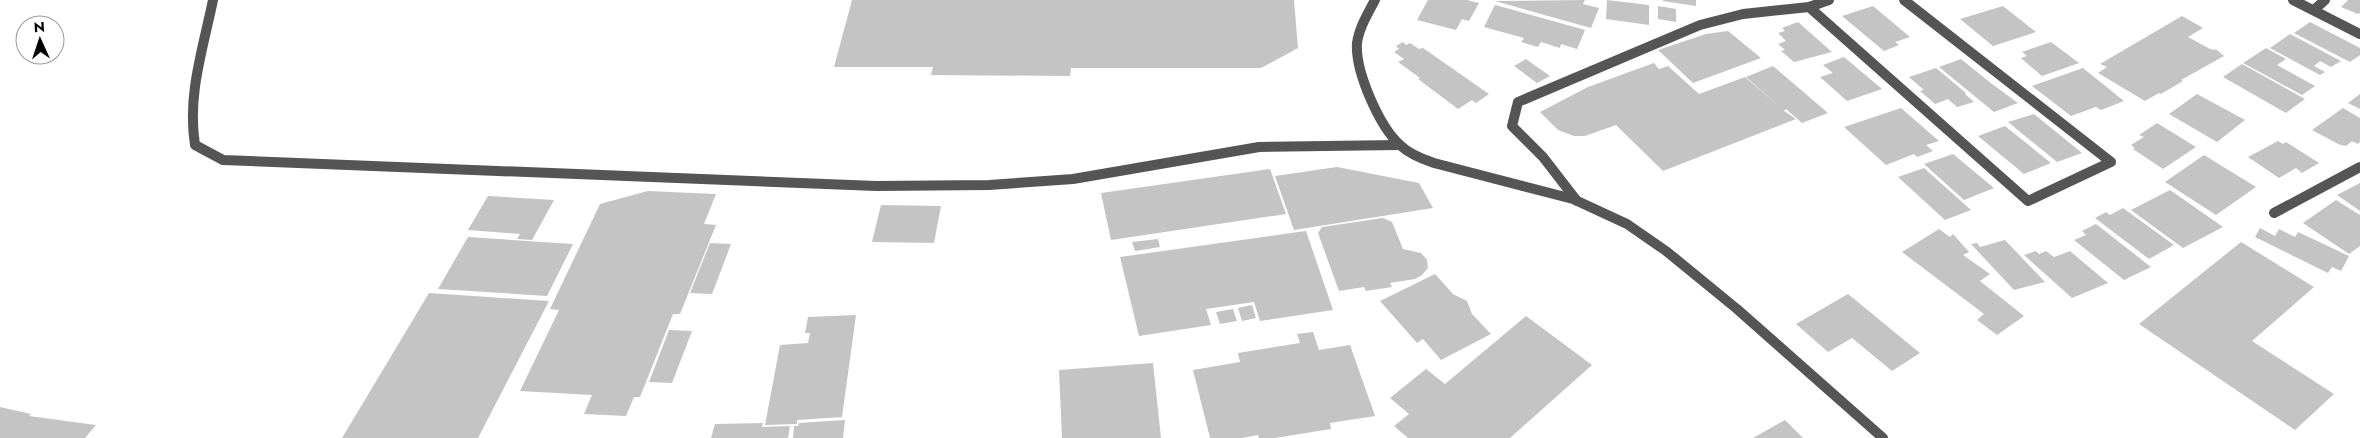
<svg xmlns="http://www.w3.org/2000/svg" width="2360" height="438" font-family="Jost,sans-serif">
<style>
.building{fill:#c4c4c4}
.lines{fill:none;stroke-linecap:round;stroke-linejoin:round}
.service{stroke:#555;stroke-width:10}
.minor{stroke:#555;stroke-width:10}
.tertiary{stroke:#555;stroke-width:10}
</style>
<rect width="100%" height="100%" fill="#fff"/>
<path class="building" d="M 852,0 L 1294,0 L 1298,48 L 1261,68 L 1071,68 L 1070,76 L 931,75 L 933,67 L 834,67 Z
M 1428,0 L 1467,0 L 1479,3 L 1469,21 L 1462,19 L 1456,30 L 1417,20 Z
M 1585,0 L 1583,4 L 1599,8 L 1591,28 L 1495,1 Z
M 1607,0 L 1649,5 L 1649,25 L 1606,19 Z
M 1663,0 L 1696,0 L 1696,6 L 1663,1 Z
M 2348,0 L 2360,0 L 2360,13 L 2358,14 L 2341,7 Z
M 1495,5 L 1585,30 L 1577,49 L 1561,44 L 1560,48 L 1541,42 L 1538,47 L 1521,42 L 1524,38 L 1484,27 Z
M 1658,6 L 1676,9 L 1676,22 L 1658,19 Z
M 1873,6 L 1910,37 L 1895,42 L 1899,45 L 1884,51 L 1842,16 Z
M 2003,6 L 2036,32 L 1993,46 L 1960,19 Z
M 2182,16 L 2203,28 L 2188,37 L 2210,49 L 2217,50 L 2224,56 L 2181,80 L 2183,81 L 2161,94 L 2159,93 L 2145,101 L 2098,73 L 2107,67 L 2100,64 Z
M 1798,22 L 1832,52 L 1794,62 L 1781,51 L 1785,50 L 1778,44 L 1786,41 L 1778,33 L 1785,31 L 1782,28 Z
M 2310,22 L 2360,48 L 2360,55 L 2350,62 L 2294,33 Z
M 1728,31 L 1761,58 L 1693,83 L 1658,50 L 1706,34 Z
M 2290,34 L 2341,61 L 2331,67 L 2320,61 L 2314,66 L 2325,72 L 2320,75 L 2270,48 Z
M 1403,42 L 1406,45 L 1410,43 L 1419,49 L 1423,48 L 1489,94 L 1476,103 L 1472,100 L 1458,109 L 1418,79 L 1420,78 L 1398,62 L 1404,59 L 1394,52 L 1399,49 L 1396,46 Z
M 2051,42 L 2079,63 L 2042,76 L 2021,58 L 2027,56 L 2022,52 Z
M 2266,48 L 2286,59 L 2277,65 L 2315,86 L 2302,95 L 2243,63 Z
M 1844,57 L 1882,89 L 1847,101 L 1820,77 L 1833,73 L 1823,65 Z
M 1526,59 L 1550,76 L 1537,83 L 1514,66 Z
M 1961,59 L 1992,84 L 2018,103 L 1994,112 L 1939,67 Z
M 1654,63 L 1659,69 L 1668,66 L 1699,94 L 1745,77 L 1782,109 L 1746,77 L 1773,66 L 1828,113 L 1802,123 L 1786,109 L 1784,111 L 1796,119 L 1663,171 L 1616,125 L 1585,136 L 1574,136 L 1558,130 L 1540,112 L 1588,87 Z
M 2242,64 L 2305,99 L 2286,113 L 2223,77 Z
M 1936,68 L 1966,93 L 1965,94 L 1974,102 L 1957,107 L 1948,99 L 1935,104 L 1920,91 L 1924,90 L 1909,77 Z
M 2083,68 L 2124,101 L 2101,110 L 2096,107 L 2071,116 L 2032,86 Z
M 2197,94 L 2245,120 L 2217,142 L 2169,114 Z
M 2360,94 L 2360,109 L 2348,103 Z
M 1901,108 L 1939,141 L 1926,145 L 1933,151 L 1917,157 L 1914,154 L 1886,165 L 1844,127 Z
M 2343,108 L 2360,118 L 2360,142 L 2358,144 L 2352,141 L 2346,146 L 2340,145 L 2312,130 Z
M 2034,114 L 2082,153 L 2057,162 L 2008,122 Z
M 2157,123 L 2196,147 L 2163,169 L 2133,149 L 2135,148 L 2131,145 L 2144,137 L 2139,135 Z
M 2005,126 L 2051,163 L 2024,174 L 1978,136 Z
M 2278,141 L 2283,144 L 2286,142 L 2319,163 L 2302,173 L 2296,168 L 2279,178 L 2248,157 Z
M 1953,154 L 1994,188 L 1964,200 L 1924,164 Z
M 2204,155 L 2256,187 L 2216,215 L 2165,182 Z
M 1337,167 L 1419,183 L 1433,208 L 1294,230 L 1275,176 Z
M 1924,168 L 1971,210 L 1945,220 L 1898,177 Z
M 1270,169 L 1286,214 L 1111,240 L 1101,193 Z
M 2360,183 L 2360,211 L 2337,195 Z
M 2170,190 L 2223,227 L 2183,248 L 2131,210 Z
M 648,191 L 716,194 L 704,224 L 716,225 L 680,314 L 673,314 L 640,397 L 634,397 L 626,416 L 584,414 L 592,395 L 520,391 L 559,310 L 550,309 L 600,204 Z
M 488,196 L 554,200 L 532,240 L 517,239 L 520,234 L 468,230 Z
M 2336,200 L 2360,215 L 2360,246 L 2349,254 L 2303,223 Z
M 881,205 L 941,206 L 934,243 L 872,242 Z
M 2123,208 L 2174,245 L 2149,259 L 2095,218 L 2106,212 L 2110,215 Z
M 1383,218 L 1392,222 L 1403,249 L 1421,253 L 1427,260 L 1428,268 L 1422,275 L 1415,279 L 1390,283 L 1392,287 L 1366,291 L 1364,287 L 1339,291 L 1318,233 L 1322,227 Z
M 2096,224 L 2151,267 L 2124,280 L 2074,240 L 2086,235 L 2082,231 Z
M 2260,228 L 2275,236 L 2279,229 L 2295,237 L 2298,232 L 2349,256 L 2341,271 L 2332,267 L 2328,273 L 2255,237 Z
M 1939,229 L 1950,237 L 1953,234 L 1969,252 L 1963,255 L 1990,274 L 1980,281 L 2024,316 L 1997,335 L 1977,320 L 1984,314 L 1902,252 Z
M 1306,231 L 1333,310 L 1260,321 L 1254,302 L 1206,309 L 1211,325 L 1139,336 L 1120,257 Z
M 468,237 L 573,244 L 547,296 L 438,289 Z
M 1158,239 L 1160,247 L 1135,251 L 1132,242 Z
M 2005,240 L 2045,282 L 2014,290 L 1971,244 L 1977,243 L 1980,247 Z
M 2241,242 L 2314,287 L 2252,341 L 2334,394 L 2295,430 L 2139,324 Z
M 710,243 L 731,244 L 712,294 L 690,293 Z
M 2036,251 L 2039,254 L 2046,251 L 2054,257 L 2070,251 L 2108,283 L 2072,298 L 2024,255 Z
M 1435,274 L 1453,294 L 1467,301 L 1472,314 L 1491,334 L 1441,360 L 1423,339 L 1417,343 L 1380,301 Z
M 429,293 L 549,301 L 478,438 L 342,438 Z
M 1848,294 L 1920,353 L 1892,371 L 1852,338 L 1828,352 L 1796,324 Z
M 1252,305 L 1256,318 L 1242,321 L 1238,308 Z
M 1233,309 L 1237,321 L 1220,324 L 1216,312 Z
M 856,315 L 842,417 L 797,420 L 797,424 L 765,425 L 780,345 L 808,343 L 810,333 L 805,333 L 808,317 Z
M 1526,316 L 1592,365 L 1510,438 L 1408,438 L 1394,426 L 1409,414 L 1390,398 L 1426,369 L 1445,384 Z
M 669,330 L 692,331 L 672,383 L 649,382 Z
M 1313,332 L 1319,350 L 1350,345 L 1375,416 L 1330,423 L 1331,429 L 1275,438 L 1259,438 L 1258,435 L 1242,438 L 1210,438 L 1193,370 L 1240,362 L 1238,353 L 1300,343 L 1297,334 Z
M 1153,363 L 1161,438 L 1062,438 L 1059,370 Z
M 0,407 L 31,414 L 29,416 L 96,425 L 85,438 L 0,438 Z
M 845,420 L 843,438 L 793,438 L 794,426 L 798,426 L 799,423 Z
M 1785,420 L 1803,438 L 1753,438 Z
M 763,423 L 762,427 L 790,426 L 788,438 L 711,438 L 715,424 Z"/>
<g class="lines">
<path class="service" d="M 1809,7 L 2028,201 L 2111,162 L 1904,0
M 2314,10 L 2325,0
M 2274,213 L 2360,167"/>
<path class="minor" d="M 213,0 C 203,49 187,95 195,145 L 223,160 L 876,186 L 989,185 L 1073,179 L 1259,147 L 1399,145
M 2293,0 L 2360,34
M 1577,201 L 1543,157 L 1512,126 L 1518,102 L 1700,25 L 1743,14 L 1809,7 L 1829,0"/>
<path class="tertiary" d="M 1375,0 C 1368,13 1359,28 1357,43 C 1355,71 1379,126 1400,145 C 1409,154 1422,159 1434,163 L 1573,199 L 1627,224 L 1666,251 L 1737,309 L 1883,438"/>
</g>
<g transform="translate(40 40) rotate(357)"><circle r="24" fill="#ffffff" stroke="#999999"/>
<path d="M0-4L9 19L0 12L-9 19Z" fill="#000000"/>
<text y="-8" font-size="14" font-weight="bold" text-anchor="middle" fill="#000000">N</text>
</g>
</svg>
